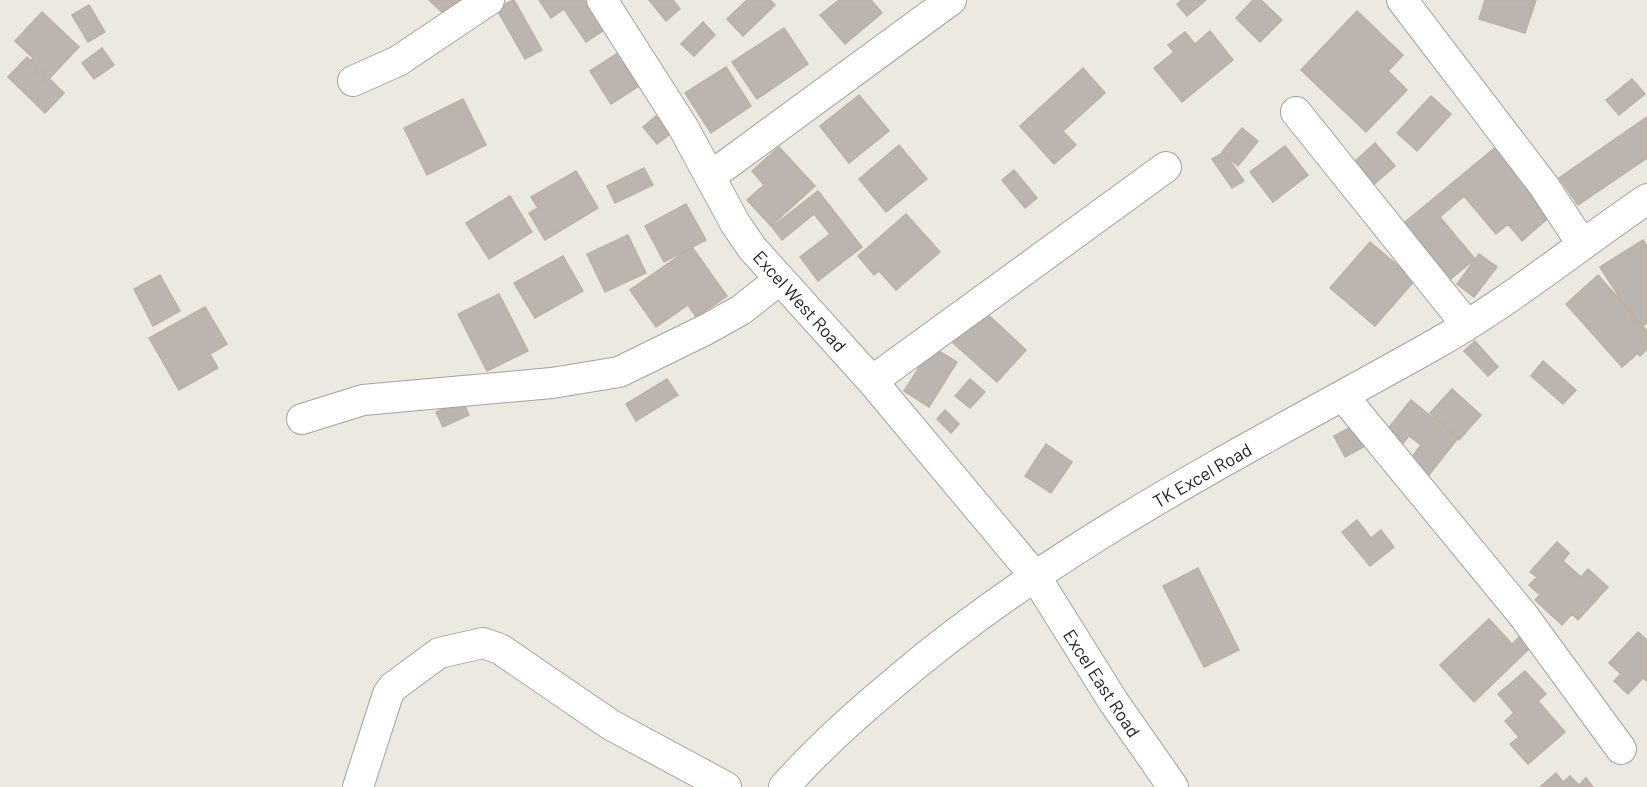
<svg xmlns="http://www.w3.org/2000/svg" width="1647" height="787" font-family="Barlow,sans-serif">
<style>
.building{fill:#bcb4ae;stroke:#bdb0a5;stroke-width:1.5}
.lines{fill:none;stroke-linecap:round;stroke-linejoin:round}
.minor-casing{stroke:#a2a2a2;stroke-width:32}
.minor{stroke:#fff;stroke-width:30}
.labels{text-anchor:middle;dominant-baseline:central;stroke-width:4.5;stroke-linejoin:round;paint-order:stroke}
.street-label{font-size:18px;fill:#1b1b1b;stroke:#fff}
</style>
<rect width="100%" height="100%" fill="#ece9e1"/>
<path class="building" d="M 429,0 L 465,0 L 448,18 Z
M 514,0 L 542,50 L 525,59 L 496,8 Z
M 539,0 L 584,0 L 604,30 L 586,42 L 564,9 L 551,18 Z
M 649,0 L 673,0 L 680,9 L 666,21 Z
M 747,0 L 770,0 L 775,5 L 743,36 L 727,19 Z
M 839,0 L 871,0 L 882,13 L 845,44 L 820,15 Z
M 1182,0 L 1206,0 L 1187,16 L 1177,4 Z
M 1253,0 L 1261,0 L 1282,20 L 1260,42 L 1236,18 Z
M 1485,0 L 1536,0 L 1525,33 L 1479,19 Z
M 89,5 L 105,32 L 88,42 L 72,15 Z
M 1357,11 L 1403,55 L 1388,71 L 1407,90 L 1366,132 L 1301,70 Z
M 42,12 L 79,47 L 47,81 L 29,63 L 33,58 L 15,41 Z
M 703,22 L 715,35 L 694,56 L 681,44 Z
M 784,28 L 808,64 L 757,99 L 732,62 Z
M 1210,31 L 1233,60 L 1182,102 L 1154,68 L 1174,52 L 1168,45 L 1185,32 L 1195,44 Z
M 102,48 L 114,65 L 94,79 L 82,63 Z
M 618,53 L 639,86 L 611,104 L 590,71 Z
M 27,57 L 64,93 L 45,113 L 8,77 Z
M 726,67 L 751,106 L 711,133 L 685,93 Z
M 1083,68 L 1105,93 L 1063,131 L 1076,145 L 1054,164 L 1020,126 Z
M 1632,79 L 1645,94 L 1619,115 L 1606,100 Z
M 859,95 L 889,131 L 849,163 L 820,126 Z
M 1431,96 L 1451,114 L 1417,151 L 1397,133 Z
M 463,99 L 486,145 L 427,175 L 404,128 Z
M 656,116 L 670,134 L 657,144 L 643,127 Z
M 1647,117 L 1647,158 L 1578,205 L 1559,178 Z
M 1242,128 L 1258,141 L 1238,166 L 1222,152 Z
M 1375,143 L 1395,166 L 1371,187 L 1352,164 Z
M 899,145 L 927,179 L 886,212 L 859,179 Z
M 1285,146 L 1308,175 L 1273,202 L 1250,172 Z
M 1497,146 L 1553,214 L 1522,241 L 1508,224 L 1496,234 L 1464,196 L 1440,217 L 1475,259 L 1446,283 L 1399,227 Z
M 779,147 L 815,186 L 771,226 L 747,200 L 764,185 L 752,171 Z
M 1224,152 L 1244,181 L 1232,188 L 1212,159 Z
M 644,168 L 653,185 L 615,203 L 607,186 Z
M 1014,170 L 1037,198 L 1025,208 L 1002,180 Z
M 576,171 L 598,208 L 545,240 L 529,213 L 538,208 L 531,197 Z
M 818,191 L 862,247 L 818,281 L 800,257 L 830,234 L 814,214 L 782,240 L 772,227 Z
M 510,196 L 532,232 L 489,259 L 466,223 Z
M 686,204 L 706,240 L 664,262 L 645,226 Z
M 906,214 L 940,252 L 896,290 L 879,271 L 874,275 L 858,256 Z
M 628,235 L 646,273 L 605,292 L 587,254 Z
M 1643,240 L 1647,246 L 1647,323 L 1639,328 L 1600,267 Z
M 1370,242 L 1415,280 L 1375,326 L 1330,288 Z
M 692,247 L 727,296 L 696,317 L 688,305 L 656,327 L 630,290 Z
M 1479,254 L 1497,267 L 1474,297 L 1457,284 Z
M 563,256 L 583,291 L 535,318 L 514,283 Z
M 160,275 L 180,311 L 153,326 L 134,289 Z
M 1598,275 L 1647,331 L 1647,349 L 1640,356 L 1638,353 L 1622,367 L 1566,304 Z
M 499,294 L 528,351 L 487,371 L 458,314 Z
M 205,307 L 227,344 L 210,354 L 218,368 L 179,390 L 149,338 Z
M 983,310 L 1026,350 L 997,382 L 953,343 Z
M 1475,341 L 1498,367 L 1488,376 L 1464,351 Z
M 932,347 L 957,362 L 929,407 L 904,391 Z
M 1543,361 L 1576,390 L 1563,404 L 1531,376 Z
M 667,379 L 678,395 L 636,421 L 626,404 Z
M 970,379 L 985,392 L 970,408 L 955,396 Z
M 1452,389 L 1481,415 L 1459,440 L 1430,413 Z
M 462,400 L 469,415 L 443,427 L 436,412 Z
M 1411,400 L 1458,438 L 1425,480 L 1406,465 L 1421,445 L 1409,436 L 1399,448 L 1383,435 Z
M 945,410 L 959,424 L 951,433 L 937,419 Z
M 1358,423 L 1369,444 L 1345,457 L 1334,436 Z
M 1046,444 L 1072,462 L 1051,493 L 1025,476 Z
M 1357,520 L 1371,538 L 1381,530 L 1394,547 L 1370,566 L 1342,532 Z
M 1557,542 L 1569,553 L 1563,561 L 1581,577 L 1588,569 L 1608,587 L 1578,620 L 1572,614 L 1562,625 L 1535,600 L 1540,595 L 1529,585 L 1537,577 L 1530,572 Z
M 1198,568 L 1239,650 L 1204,667 L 1163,586 Z
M 1489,619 L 1512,644 L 1525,631 L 1536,642 L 1474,702 L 1440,665 Z
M 1638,632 L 1647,640 L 1647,681 L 1643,678 L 1628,694 L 1614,681 L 1621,674 L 1609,663 Z
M 1525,671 L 1546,694 L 1538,701 L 1565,732 L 1528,764 L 1510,744 L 1519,737 L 1505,721 L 1514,713 L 1498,694 Z
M 1556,773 L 1563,782 L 1570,776 L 1579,785 L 1586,778 L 1593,787 L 1540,787 Z"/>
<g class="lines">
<defs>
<path id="minor" d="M 602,0 L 683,127 L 735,223 L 752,248 L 872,381 L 1035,576 L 1113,701 L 1173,787
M 1402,0 L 1544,186 L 1582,244
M 353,81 L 398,61 L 489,0
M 1296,112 L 1466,324
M 711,176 L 951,0
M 872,381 L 1166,167
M 1343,396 L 1523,615 L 1621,749
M 302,419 L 363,400 L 552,383 L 619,372 L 705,330 L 741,310 L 779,280
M 358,787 L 388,694 L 393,687 L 439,653 L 483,643 L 500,649 L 611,725 L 726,787
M 784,787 C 815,752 851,719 887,689 C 1049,548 1243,452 1430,347 C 1506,305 1575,248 1647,199"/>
</defs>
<use href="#minor" class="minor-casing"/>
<use href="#minor" class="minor"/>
</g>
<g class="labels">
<g class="street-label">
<text transform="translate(800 301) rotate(48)">Excel West Road</text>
<text transform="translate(1202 475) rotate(-30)">TK Excel Road</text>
<text transform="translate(1102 683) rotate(57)">Excel East Road</text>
</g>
</g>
</svg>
